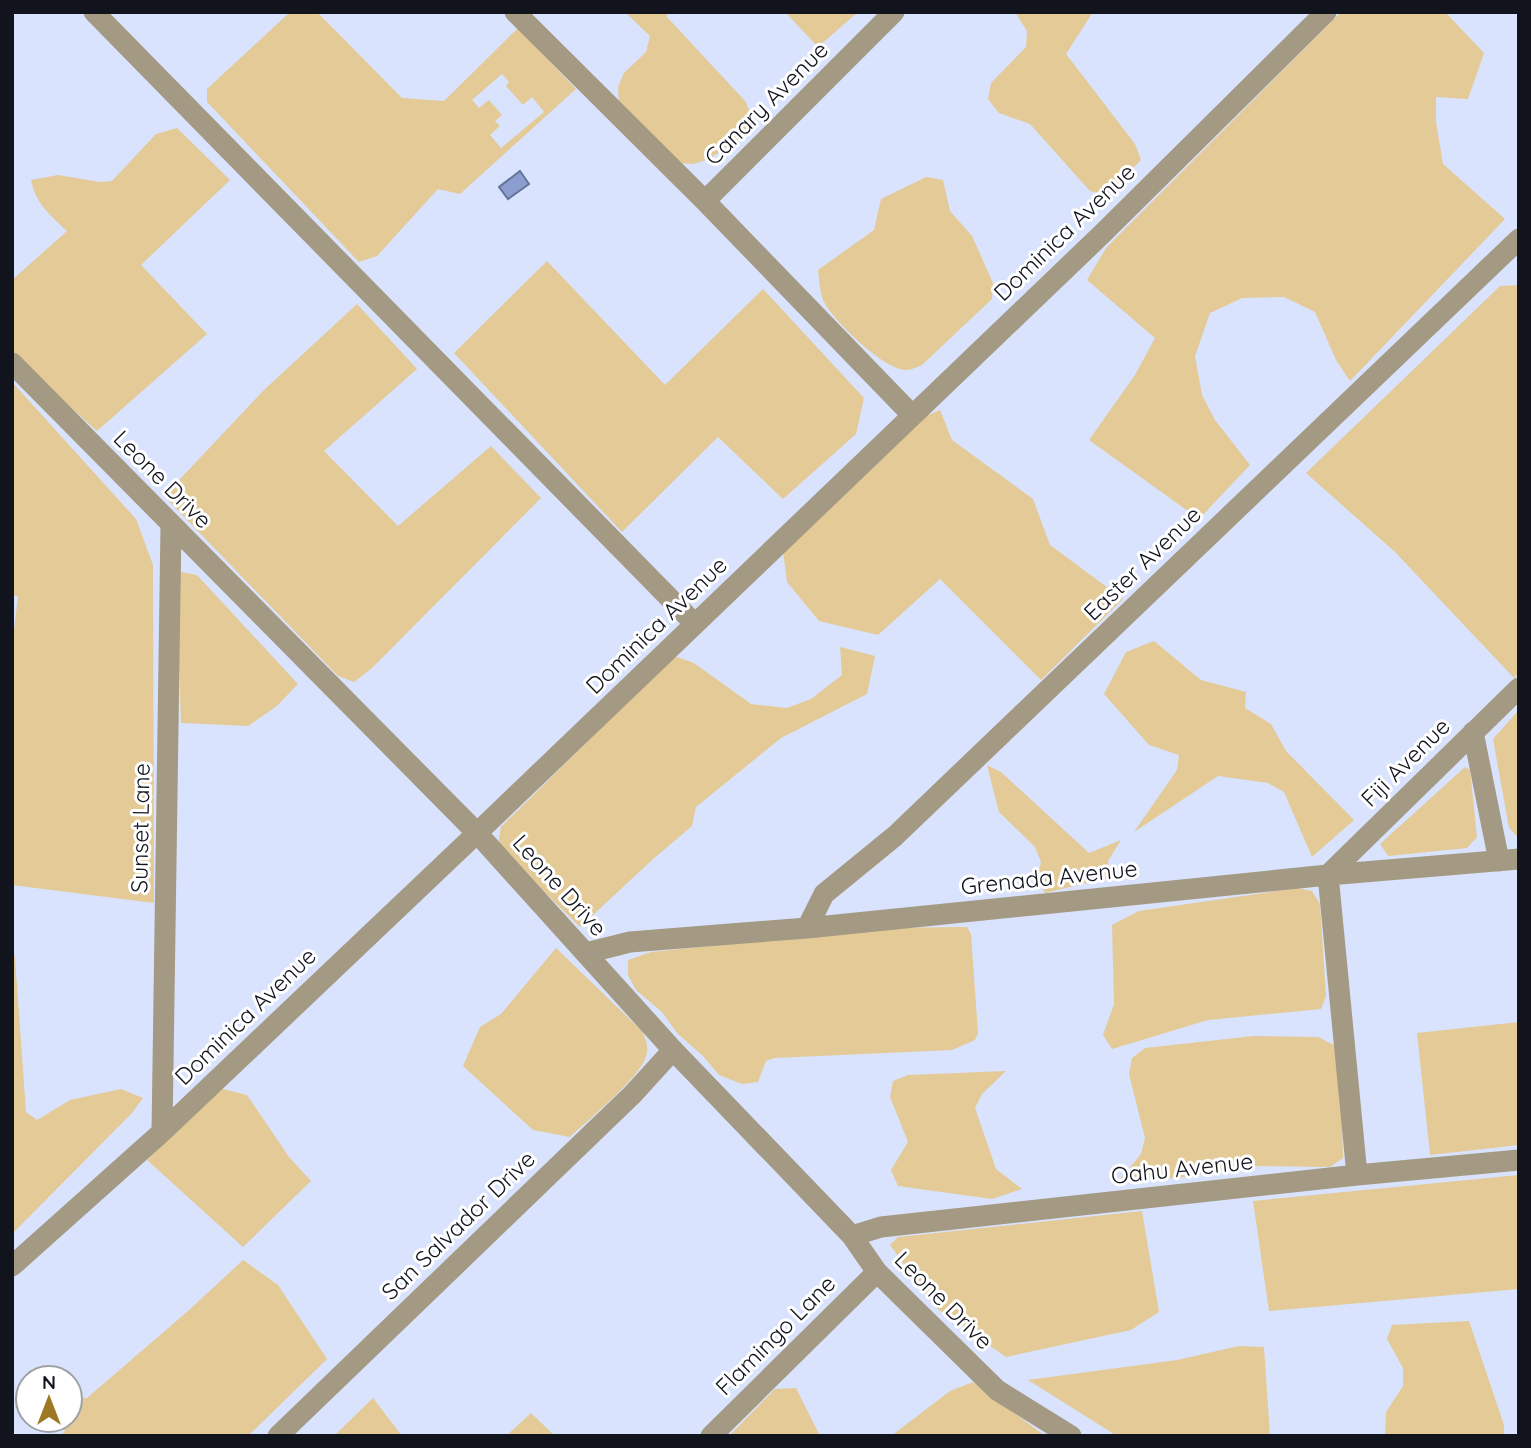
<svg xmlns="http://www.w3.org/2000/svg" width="1531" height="1448" font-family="Quicksand,sans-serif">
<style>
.green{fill:#e3ca96;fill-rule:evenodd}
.water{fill:#8c9dd0;stroke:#67749a;stroke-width:2}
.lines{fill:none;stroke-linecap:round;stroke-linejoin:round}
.minor{stroke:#a49982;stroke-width:21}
.labels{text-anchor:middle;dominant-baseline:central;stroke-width:6;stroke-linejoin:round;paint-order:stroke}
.street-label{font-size:23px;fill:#11141d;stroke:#fff}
</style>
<rect width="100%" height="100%" fill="#d9e3fd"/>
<path class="green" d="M 290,12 L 317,12 L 402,98 L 444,101 L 518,28 L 576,89 L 460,194 L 438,189 L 377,256 L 359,262 L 207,102 L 207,89 ZM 502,74 L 509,82 L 506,86 L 523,105 L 532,97 L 544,112 L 501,148 L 490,135 L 500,126 L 495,121 L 502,115 L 489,100 L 479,108 L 472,100 Z
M 625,12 L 671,12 L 666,16 L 746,102 L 751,116 L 749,132 L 709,159 L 693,164 L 678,163 L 619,103 L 618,87 L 624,73 L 646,52 L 650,36 Z
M 785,12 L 858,12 L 818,47 Z
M 1015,12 L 1093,12 L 1066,54 L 1135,144 L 1141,160 L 1107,195 L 1090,191 L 1030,124 L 999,113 L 988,99 L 991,83 L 1026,47 L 1027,31 Z
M 1341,12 L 1445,12 L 1484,53 L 1468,99 L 1436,97 L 1436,122 L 1443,164 L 1505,219 L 1350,381 L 1336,360 L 1315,312 L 1284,297 L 1242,298 L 1210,313 L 1195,356 L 1202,395 L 1215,420 L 1250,465 L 1199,519 L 1089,440 L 1135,375 L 1155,338 L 1087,280 L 1106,248 Z
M 177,128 L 230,180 L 141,265 L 207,334 L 97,431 L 12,355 L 12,280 L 67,231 C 49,214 36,204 31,180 L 58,175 L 100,182 L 112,181 L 156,134 Z
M 926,177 L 943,180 L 950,211 L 972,236 L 993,283 L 992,299 L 922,365 C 917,367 911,370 906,370 C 884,370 834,321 824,302 C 820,293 819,280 818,270 L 874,230 L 881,199 Z
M 547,261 L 665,385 L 763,289 L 864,398 L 856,434 L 783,499 L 718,437 L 622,532 L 454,353 Z
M 1519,285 L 1519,673 L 1514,678 L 1395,552 L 1306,473 L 1500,286 Z
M 357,304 L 417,369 L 324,451 L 398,526 L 491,446 L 541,498 L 372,668 L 354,682 L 338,676 L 164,496 L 264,390 Z
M 12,382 L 136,519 L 153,565 L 154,903 L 12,885 L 12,648 L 18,596 L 12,595 Z
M 940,410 L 952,440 L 1033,499 L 1050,545 L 1123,599 L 1041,680 L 940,579 L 878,635 L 819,621 L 787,582 L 783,551 L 913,422 Z
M 176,571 L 197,575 L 298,684 L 277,706 L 248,726 L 181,723 Z
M 1154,641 L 1201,680 L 1246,692 L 1245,708 L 1271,724 L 1286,751 L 1354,820 L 1312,857 L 1284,792 L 1268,783 L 1218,776 L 1134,832 L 1177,770 L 1179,755 L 1149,745 L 1104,694 L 1126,652 Z
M 840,647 L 875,656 L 867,694 L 781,738 L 696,807 L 692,826 L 652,860 L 580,927 L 498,846 L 501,827 L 674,656 L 694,663 L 751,704 L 787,708 L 811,699 L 842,675 Z
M 1519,710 L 1519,838 L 1509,828 L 1493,739 Z
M 987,765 L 1001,772 L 1089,853 L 1121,840 L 1108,861 L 1111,877 L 1045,893 L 1037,879 L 1041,862 L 1035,847 L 999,812 Z
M 1465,767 L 1470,770 L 1477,837 L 1467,848 L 1388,856 L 1380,844 Z
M 1298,888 L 1312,891 L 1320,904 L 1326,996 L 1321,1009 L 1208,1020 L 1112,1049 L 1103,1035 L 1114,1004 L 1112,925 L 1139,911 Z
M 959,927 L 967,927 L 971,934 L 978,1033 L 975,1040 L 952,1050 L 774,1058 L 766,1061 L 758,1082 L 742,1084 L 719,1075 L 703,1056 L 677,1033 L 662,1012 L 636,990 L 628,975 L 628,960 L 651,952 L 886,928 Z
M 12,945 L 15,958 L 26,1112 L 37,1120 L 70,1100 L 121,1089 L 143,1098 L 132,1113 L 12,1234 Z
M 556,948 L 642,1031 C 646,1040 649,1047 646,1057 C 639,1078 588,1120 570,1137 L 533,1130 L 463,1066 L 480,1027 L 501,1014 Z
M 1519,1022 L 1519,1145 L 1430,1155 L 1417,1033 Z
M 1254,1036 L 1318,1037 L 1340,1048 L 1343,1158 L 1330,1167 L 1243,1166 L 1179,1178 L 1120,1179 L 1141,1154 L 1145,1138 L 1129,1074 L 1132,1058 L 1145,1048 Z
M 1006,1071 L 982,1094 L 975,1108 L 996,1169 L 1022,1189 L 992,1199 L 898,1186 L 891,1170 L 908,1142 L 890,1097 L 893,1081 L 908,1075 Z
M 219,1088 L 247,1095 L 289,1157 L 311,1181 L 243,1247 L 147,1160 Z
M 1519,1175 L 1519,1289 L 1269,1311 L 1253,1201 Z
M 1142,1211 L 1159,1312 L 1131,1330 L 1006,1357 L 935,1307 L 890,1245 L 898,1237 Z
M 243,1260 L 278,1285 L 327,1359 L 248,1436 L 60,1436 L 65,1431 L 59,1420 L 70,1420 L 70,1399 L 87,1398 L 188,1311 Z
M 1469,1321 L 1504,1425 L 1504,1436 L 1385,1436 L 1386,1412 L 1403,1386 L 1403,1368 L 1387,1339 L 1392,1325 Z
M 1239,1346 L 1264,1347 L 1270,1436 L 1117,1436 L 1028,1380 L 1177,1360 Z
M 973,1382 L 1045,1436 L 891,1436 L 950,1391 Z
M 796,1388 L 820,1436 L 729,1436 L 775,1389 Z
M 373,1398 L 402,1436 L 334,1436 Z
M 531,1413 L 555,1436 L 506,1436 Z"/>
<path class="water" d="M 520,171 L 529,184 L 508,199 L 499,187 Z"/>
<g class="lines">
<path class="minor" d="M 94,12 L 695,624
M 515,12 L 705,201 L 912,415
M 705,201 L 894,12
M 12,363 L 477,833 L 673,1050 L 852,1236 L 877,1272 L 997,1390 L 1071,1436
M 1473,732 L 1499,861
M 807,928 L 824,894 L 895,836 L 1519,239
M 586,953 L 630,942 L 807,928 L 1328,875 L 1519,859
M 162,1132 L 171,525
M 1357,1175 L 1328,875 L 1519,688
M 852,1236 L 881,1227 L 1357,1175 L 1519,1160
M 12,1266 L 162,1132 L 477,833 L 1102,234 L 1326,12
M 278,1436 L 633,1094 L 673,1050
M 711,1436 L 877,1272"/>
</g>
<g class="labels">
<g class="street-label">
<text transform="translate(766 103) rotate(-45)">Canary Avenue</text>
<text transform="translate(1064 232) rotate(-44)">Dominica Avenue</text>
<text transform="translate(163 479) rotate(45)">Leone Drive</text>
<text transform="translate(1142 563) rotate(-44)">Easter Avenue</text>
<text transform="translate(656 625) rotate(-44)">Dominica Avenue</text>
<text transform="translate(1405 762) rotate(-45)">Fiji Avenue</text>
<text transform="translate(140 828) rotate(-89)">Sunset Lane</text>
<text transform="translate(1049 877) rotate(-6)">Grenada Avenue</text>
<text transform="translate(560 885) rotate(48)">Leone Drive</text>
<text transform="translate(245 1016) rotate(-44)">Dominica Avenue</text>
<text transform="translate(1182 1168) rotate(-6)">Oahu Avenue</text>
<text transform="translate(458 1225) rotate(-44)">San Salvador Drive</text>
<text transform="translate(944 1300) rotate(45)">Leone Drive</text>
<text transform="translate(775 1335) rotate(-45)">Flamingo Lane</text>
</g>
</g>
<rect width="1531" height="1448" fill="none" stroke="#11141d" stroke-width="28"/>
<g transform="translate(49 1399)"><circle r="33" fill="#ffffff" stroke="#a0a1a5" stroke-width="2"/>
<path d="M0-5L12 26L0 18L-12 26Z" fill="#9d7924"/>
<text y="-10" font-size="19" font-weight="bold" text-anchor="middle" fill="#11141d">N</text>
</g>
</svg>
